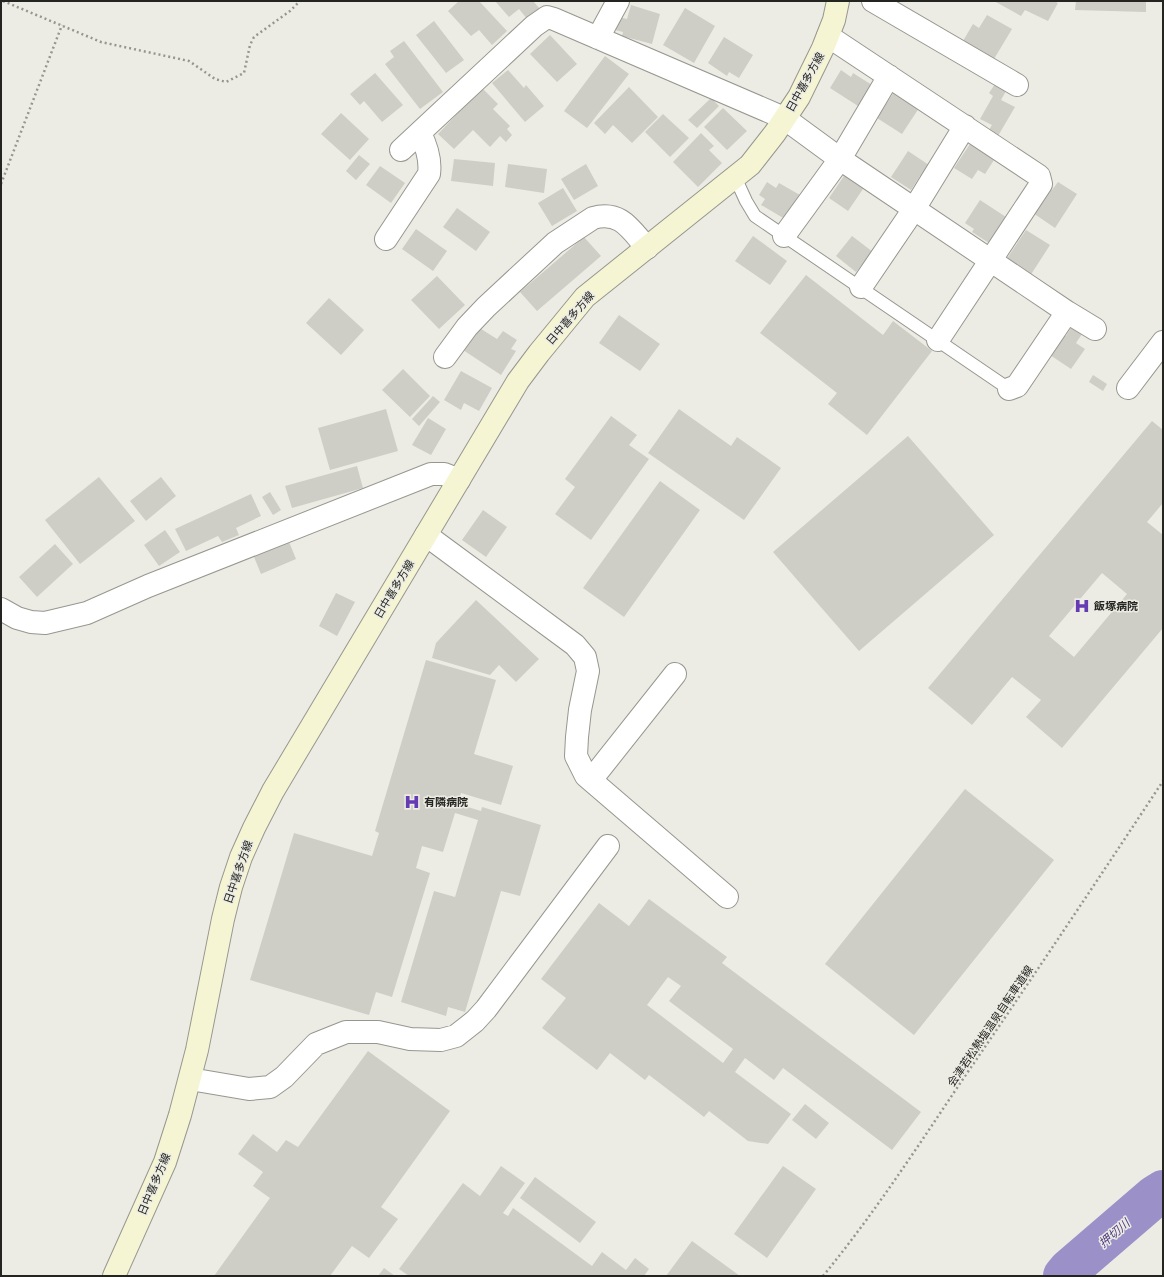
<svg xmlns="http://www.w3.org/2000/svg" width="1164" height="1277" font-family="'PT Sans','Noto Sans JP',sans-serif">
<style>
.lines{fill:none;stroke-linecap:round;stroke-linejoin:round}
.river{stroke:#9c90c9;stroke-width:42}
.building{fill:#cecec6;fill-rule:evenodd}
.lane-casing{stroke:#96978f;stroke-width:14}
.street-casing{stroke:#96978f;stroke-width:24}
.secondary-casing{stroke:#96978f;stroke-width:24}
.path{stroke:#969690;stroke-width:2.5;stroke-dasharray:2 3;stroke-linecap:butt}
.lane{stroke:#fff;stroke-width:12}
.street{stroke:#fff;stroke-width:22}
.secondary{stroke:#f5f5d3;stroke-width:22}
.labels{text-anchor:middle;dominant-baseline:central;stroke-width:3;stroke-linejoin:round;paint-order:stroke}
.street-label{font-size:11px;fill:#242421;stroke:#ecece4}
.poi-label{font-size:11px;font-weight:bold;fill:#242421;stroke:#ecece4;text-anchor:start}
.water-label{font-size:12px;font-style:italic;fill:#544086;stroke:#ecece4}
</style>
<rect width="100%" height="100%" fill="#ecece4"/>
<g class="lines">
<path class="river" d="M 1064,1276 L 1069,1270 L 1155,1196 L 1163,1191"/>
</g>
<path class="building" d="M 459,1 L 479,1 L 507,31 L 492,45 L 479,30 L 471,36 L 448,11 Z
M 495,1 L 533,1 L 540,9 L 528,20 L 519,9 L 509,17 Z
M 994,1 L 1054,1 L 1058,3 L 1048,21 L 1025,10 L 1021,16 Z
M 1076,1 L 1146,1 L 1146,12 L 1075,10 Z
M 631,5 L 660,14 L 652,44 L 622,36 L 623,32 L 615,30 L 619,17 L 627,19 Z
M 685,8 L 715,26 L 694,63 L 663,45 Z
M 987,15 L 1012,29 L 994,59 L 963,41 L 973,24 L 979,28 Z
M 434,21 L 464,60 L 446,73 L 416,35 Z
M 550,35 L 577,64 L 557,82 L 530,54 Z
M 724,37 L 753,55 L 739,78 L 729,72 L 727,76 L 708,63 Z
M 404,41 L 443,92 L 420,109 L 385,64 L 394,57 L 390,51 Z
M 605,56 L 629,74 L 587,128 L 564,111 Z
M 508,70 L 524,88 L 526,85 L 544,106 L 525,122 L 492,83 Z
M 841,70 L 851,77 L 853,73 L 872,85 L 858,106 L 830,88 Z
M 375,73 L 403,105 L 382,122 L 364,101 L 360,105 L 350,94 Z
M 995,84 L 1006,91 L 1001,100 L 1015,107 L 998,136 L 989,130 L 992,125 L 980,119 L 993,96 L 989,93 Z
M 629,87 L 658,117 L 632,143 L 613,125 L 605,134 L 594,123 Z
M 482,88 L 498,104 L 493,109 L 510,126 L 507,129 L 512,135 L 506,142 L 500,136 L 490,147 L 473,130 L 454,149 L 438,134 Z
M 896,89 L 921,105 L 902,134 L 877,118 Z
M 711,98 L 719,106 L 697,128 L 688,120 Z
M 723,108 L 747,131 L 727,150 L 704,127 Z
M 341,113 L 369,139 L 350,160 L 321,134 Z
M 663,114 L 689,138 L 670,157 L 645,132 Z
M 701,133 L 714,146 L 709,150 L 722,163 L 698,187 L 673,162 Z
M 972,141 L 996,157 L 985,174 L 978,170 L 972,179 L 954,168 Z
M 908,151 L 932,167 L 924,178 L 920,176 L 911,190 L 891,177 Z
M 359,155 L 370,164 L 356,180 L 346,171 Z
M 454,159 L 495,163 L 493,186 L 451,181 Z
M 508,164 L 547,169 L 544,193 L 505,187 Z
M 586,164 L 598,186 L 574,200 L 561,179 Z
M 380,166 L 405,183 L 391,203 L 366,185 Z
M 844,176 L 863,189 L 848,211 L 829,198 Z
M 767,182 L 776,188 L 779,183 L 800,195 L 785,219 L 761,205 L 765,199 L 759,195 Z
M 1058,182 L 1077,194 L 1055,228 L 1033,213 L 1049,188 L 1052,190 Z
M 563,188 L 577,211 L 552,226 L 538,203 Z
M 980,200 L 1006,217 L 989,243 L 972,232 L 974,229 L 965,223 Z
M 457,208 L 490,232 L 476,251 L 443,227 Z
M 416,229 L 447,251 L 433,271 L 402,249 Z
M 1026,230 L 1050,245 L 1030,276 L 1006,260 Z
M 753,236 L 787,261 L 770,285 L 735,261 Z
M 852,236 L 873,252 L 856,272 L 836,256 Z
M 584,237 L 601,256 L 537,311 L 520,292 Z
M 806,275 L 883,335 L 893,321 L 932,351 L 867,435 L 828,404 L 837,393 L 760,333 Z
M 437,276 L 465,305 L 439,329 L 411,300 Z
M 329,298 L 364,330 L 341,355 L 306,323 Z
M 619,315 L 660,344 L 640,371 L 599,343 Z
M 478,327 L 497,339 L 503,331 L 517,340 L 511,349 L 516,351 L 501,375 L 463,350 Z
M 1071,328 L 1082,334 L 1076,343 L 1085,349 L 1071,369 L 1050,355 L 1063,335 L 1066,336 Z
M 403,369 L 430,396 L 410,417 L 382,390 Z
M 461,371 L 492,388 L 479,411 L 464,403 L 461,410 L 444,400 Z
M 1093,375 L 1107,384 L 1103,391 L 1089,382 Z
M 433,396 L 440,402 L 419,426 L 412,419 Z
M 386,409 L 398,451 L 330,470 L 318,428 Z
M 679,409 L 731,446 L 737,437 L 781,468 L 744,520 L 648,453 Z
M 611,416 L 637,435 L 629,445 L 649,459 L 591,540 L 555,514 L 575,487 L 565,479 Z
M 428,418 L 446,429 L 431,455 L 412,445 Z
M 1152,421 L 1163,430 L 1163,503 L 1147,522 L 1163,535 L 1163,628 L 1062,748 L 1026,717 L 1041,700 L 1012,677 L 972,725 L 928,688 ZM 1102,573 L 1127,594 L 1074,657 L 1049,636 Z
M 908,436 L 994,535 L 859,651 L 773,552 Z
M 357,466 L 363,488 L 292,508 L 285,486 Z
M 99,477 L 135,521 L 80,564 L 45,520 Z
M 161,477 L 176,496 L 146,521 L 130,501 Z
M 660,481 L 700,510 L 624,617 L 583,588 Z
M 270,492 L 281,510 L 273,515 L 262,497 Z
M 251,494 L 261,516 L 236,528 L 239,535 L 222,542 L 218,536 L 186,551 L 175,529 Z
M 483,510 L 507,527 L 486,557 L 462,540 Z
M 165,530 L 180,552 L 159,566 L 144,545 Z
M 287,537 L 296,559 L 261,574 L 252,552 Z
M 55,544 L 73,564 L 37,597 L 19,577 Z
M 336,593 L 355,602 L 337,636 L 319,626 Z
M 476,600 L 539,659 L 516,682 L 499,665 L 490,675 L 432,658 L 436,643 Z
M 426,660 L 496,680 L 474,754 L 513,766 L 501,805 L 461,793 L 458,804 L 481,811 L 482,807 L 541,825 L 520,896 L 501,891 L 465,1012 L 448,1007 L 446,1016 L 401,1002 L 434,891 L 455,897 L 478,820 L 455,813 L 443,852 L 422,846 L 416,868 L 430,873 L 392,997 L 376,992 L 369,1015 L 250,980 L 294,833 L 372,856 L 379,833 L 375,831 Z
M 965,789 L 1054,860 L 914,1035 L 825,964 Z
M 649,899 L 727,957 L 722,963 L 921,1112 L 892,1150 L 783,1068 L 774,1080 L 745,1058 L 735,1072 L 791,1114 L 768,1144 L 748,1141 L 709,1111 L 704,1117 L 649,1075 L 645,1080 L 610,1053 L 597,1070 L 542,1028 L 566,998 L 541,979 L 599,903 L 629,926 ZM 668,977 L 681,986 L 669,1001 L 733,1049 L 723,1063 L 647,1005 Z
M 368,1051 L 450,1111 L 381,1207 L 398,1219 L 369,1258 L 352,1246 L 330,1276 L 214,1276 L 270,1198 L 253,1186 L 263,1172 L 238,1154 L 253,1134 L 277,1152 L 286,1140 L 298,1147 Z
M 805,1104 L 829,1123 L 816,1139 L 792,1120 Z
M 501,1166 L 525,1183 L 503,1213 L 508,1216 L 513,1208 L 592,1266 L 602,1252 L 626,1270 L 635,1258 L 649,1269 L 644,1276 L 409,1276 L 399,1269 L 463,1183 L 480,1196 Z
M 783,1166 L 816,1189 L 767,1258 L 734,1234 Z
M 535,1177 L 596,1222 L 580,1243 L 520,1198 Z
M 692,1241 L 740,1276 L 666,1276 Z
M 384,1268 L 395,1276 L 378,1276 Z"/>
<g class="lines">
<defs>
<path id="lane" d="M 735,177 L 746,201 L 755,216 L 1009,389"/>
<path id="street" d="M 873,1 L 1017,85
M 828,36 L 1039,176 L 1041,184 L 938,340
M 598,38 L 618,1
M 401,150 L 534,26 L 547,17 L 554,19 L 784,118 L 840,159 L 1067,312 L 1095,329
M 784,236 L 840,159 L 889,76
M 386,239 L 429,174 C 431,160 426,145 420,133
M 861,287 L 914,209 L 965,126
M 445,357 L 467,327 L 486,307 L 555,243 L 593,218 C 621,210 631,230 647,248
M 1128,388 L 1163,342
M 1009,389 L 1017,386 L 1067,312
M 426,535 L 575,645 L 585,657 L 588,671 L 580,710 L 577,737 L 576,756 L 586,776 L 727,897
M 1,609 L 17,618 L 31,622 L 45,623 L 87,613 L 148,586 L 431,474 L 444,474 L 459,480
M 591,780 L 675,674
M 190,1079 L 249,1089 L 270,1087 L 284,1077 L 316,1044 L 346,1032 L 378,1032 L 410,1039 L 441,1040 L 456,1036 L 475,1021 L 486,1009 L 608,846"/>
<path id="secondary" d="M 114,1276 L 165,1162 L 180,1115 L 197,1050 L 223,919 L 231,887 L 241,857 L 254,828 L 273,791 L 518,381 L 539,353 L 585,297 L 750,165 L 775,133 L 799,97 L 823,48 L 834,20 L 838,1"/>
</defs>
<use href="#lane" class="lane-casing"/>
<use href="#street" class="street-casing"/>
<use href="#secondary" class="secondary-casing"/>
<path class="path" d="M 3,1 L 101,42 L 189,61 L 215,79 L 226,82 L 244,73 L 250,45 L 254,37 L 290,11 L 300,1
M 1,184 L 62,25
M 823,1276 C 874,1214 918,1146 963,1079 C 1031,980 1097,881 1163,781"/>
<use href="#lane" class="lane"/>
<use href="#street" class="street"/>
<use href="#secondary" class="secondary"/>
</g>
<defs>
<symbol id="hospital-bare" viewBox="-9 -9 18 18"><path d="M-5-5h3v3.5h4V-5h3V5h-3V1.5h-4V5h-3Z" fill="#643bb3" stroke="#ecece4" stroke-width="2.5" paint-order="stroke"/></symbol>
</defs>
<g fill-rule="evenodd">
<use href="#hospital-bare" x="1071" y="595" width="22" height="22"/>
<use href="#hospital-bare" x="401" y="791" width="22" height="22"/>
</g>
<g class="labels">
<g class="street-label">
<text transform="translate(805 82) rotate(-61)">日中喜多方線</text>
<text transform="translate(570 318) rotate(-49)">日中喜多方線</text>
<text transform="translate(394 589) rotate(-59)">日中喜多方線</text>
<text transform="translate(238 872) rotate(-71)">日中喜多方線</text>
<text transform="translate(990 1026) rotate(-56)">会津若松熱塩温泉自転車道線</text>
<text transform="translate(154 1184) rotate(-67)">日中喜多方線</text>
</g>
<g class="poi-label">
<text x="1094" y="606">飯塚病院</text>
<text x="424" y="802">有隣病院</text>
</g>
<g class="water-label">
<text transform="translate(1114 1233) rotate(-41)">押切川</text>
</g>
</g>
<rect width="1164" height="1277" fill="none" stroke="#242421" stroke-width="4"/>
</svg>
